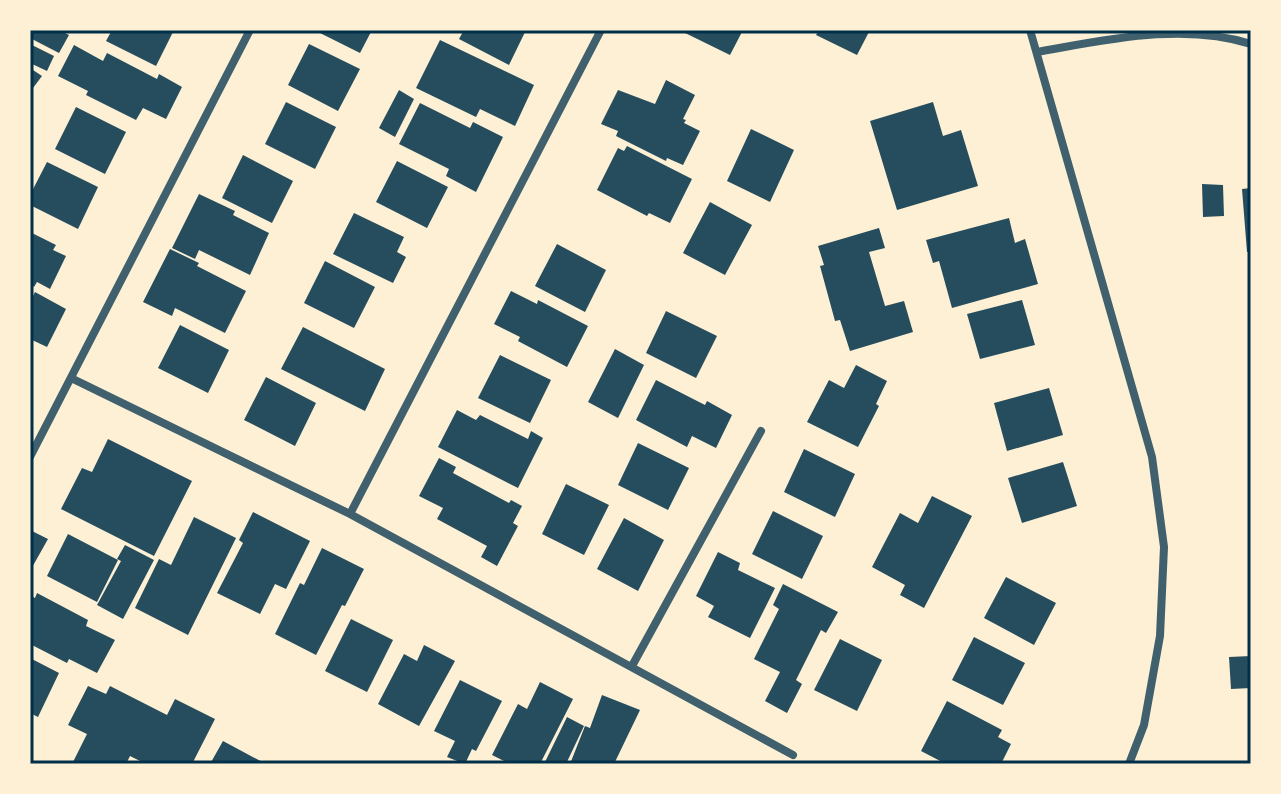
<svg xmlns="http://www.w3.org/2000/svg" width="1281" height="794" font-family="Raleway,sans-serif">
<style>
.building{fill:#264d5e}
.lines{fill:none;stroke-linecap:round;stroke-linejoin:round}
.minor{stroke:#3f606c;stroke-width:8}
.neatline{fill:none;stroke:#003049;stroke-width:3}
</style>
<rect width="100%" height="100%" fill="#fdf0d5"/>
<path class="building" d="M 30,30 L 59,30 L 69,35 L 59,53 L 30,38 Z
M 112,30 L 174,30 L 156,66 L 106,41 Z
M 314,30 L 372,30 L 360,53 Z
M 464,30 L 526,30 L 509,65 L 459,39 Z
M 679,30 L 743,30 L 730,55 Z
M 819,30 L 870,30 L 857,55 L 816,35 Z
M 440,40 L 534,85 L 515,126 L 480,109 L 476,117 L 416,88 Z
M 30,44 L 54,56 L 47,71 L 30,63 Z
M 309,44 L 360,69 L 338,111 L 288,85 Z
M 74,45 L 103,61 L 107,53 L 157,79 L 159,74 L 182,87 L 166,119 L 143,108 L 136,120 L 86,95 L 88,91 L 58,76 Z
M 30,68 L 42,76 L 30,92 Z
M 666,80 L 695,95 L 683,119 L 686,120 L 684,123 L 700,131 L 683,165 L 667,158 L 666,161 L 616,136 L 618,131 L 601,124 L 618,90 L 655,104 Z
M 399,90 L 414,99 L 395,137 L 379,128 Z
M 286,102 L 336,127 L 315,169 L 265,144 Z
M 933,102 L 943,136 L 961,130 L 978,186 L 897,210 L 870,121 Z
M 420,103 L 470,128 L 473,122 L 503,137 L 476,192 L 446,176 L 449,169 L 399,144 Z
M 76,107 L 126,132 L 105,174 L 55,149 Z
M 751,129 L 794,150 L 770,202 L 727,181 Z
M 627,146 L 692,179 L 670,223 L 649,213 L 647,216 L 597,190 L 618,148 L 624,151 Z
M 243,155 L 293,181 L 272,223 L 222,198 Z
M 397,161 L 448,187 L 427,228 L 376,202 Z
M 47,162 L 98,187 L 78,229 L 30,205 L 30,195 Z
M 1202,184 L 1223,185 L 1224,216 L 1203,217 Z
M 1251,188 L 1251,252 L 1247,252 L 1242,189 Z
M 199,194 L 235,211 L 233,215 L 269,233 L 250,275 L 199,250 L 195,259 L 172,248 Z
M 710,202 L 752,225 L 725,275 L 683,253 Z
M 354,213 L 404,237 L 397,252 L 406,257 L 393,283 L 333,254 Z
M 1009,218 L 1015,243 L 1025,239 L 1038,284 L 952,308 L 939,261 L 933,263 L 926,240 Z
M 879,228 L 885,248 L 869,252 L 885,306 L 904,301 L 913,332 L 850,351 L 840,320 L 835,321 L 820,266 L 824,265 L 818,246 Z
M 30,232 L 56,245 L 53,250 L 66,256 L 50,289 L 37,282 L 34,287 L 30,284 Z
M 557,244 L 606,270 L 585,312 L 535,286 Z
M 170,249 L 199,263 L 197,266 L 246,291 L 225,333 L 175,308 L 172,316 L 143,302 Z
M 325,261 L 375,287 L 354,328 L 304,303 Z
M 511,291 L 537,304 L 538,300 L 588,326 L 567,367 L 518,341 L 520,337 L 494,324 Z
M 35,292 L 66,309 L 47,347 L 30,339 L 30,302 Z
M 1022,300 L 1035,345 L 980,359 L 967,314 Z
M 666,311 L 717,336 L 696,378 L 646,353 Z
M 180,325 L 229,350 L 208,393 L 158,368 Z
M 303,327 L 385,369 L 365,411 L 281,369 Z
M 615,349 L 644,365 L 618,418 L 588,402 Z
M 500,355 L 551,380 L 530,423 L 478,398 Z
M 856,365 L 887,381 L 876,404 L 879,406 L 858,447 L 807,422 L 829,380 L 844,388 Z
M 266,377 L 316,403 L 295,446 L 244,420 Z
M 656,380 L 705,405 L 707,401 L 732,415 L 716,448 L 692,436 L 687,447 L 636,420 Z
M 1049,388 L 1063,435 L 1007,451 L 994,403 Z
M 457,410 L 476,420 L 480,415 L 528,439 L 531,431 L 543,438 L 518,488 L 438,447 Z
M 108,439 L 192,481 L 154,556 L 61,509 L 82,468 L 92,472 Z
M 638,443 L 689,468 L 668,510 L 618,485 Z
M 804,449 L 855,474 L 835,517 L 784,492 Z
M 439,458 L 456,467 L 453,473 L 509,503 L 511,500 L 522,506 L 513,523 L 518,526 L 497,566 L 481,557 L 487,546 L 437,519 L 443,508 L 419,496 Z
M 1063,462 L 1077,506 L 1022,523 L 1008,478 Z
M 566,484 L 609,505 L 584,555 L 542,534 Z
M 932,496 L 972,516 L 924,608 L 900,595 L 905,585 L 872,567 L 900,513 L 918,523 Z
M 773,511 L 823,536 L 802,579 L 752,554 Z
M 253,512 L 310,541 L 286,589 L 275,584 L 260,614 L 217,593 L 243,543 L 239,540 Z
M 194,517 L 236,538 L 188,635 L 135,608 L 159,559 L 171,565 Z
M 624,518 L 664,540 L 638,591 L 597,569 Z
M 30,530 L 48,539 L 30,571 Z
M 68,534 L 118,560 L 97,602 L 47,576 Z
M 125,545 L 154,560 L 123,619 L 97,605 L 121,561 L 117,559 Z
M 322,548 L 364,569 L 345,606 L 342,605 L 316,655 L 275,634 L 300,583 L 304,585 Z
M 718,552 L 740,563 L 738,570 L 775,588 L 750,638 L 708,617 L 714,606 L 696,596 Z
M 1006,577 L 1056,603 L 1034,645 L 984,618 Z
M 783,584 L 838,612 L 826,633 L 821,630 L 796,680 L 802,684 L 787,713 L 765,701 L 780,672 L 754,659 L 779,609 L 773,605 Z
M 37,593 L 88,620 L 86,626 L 115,640 L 97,673 L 69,659 L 67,663 L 30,644 L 30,595 L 35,598 Z
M 351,619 L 393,640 L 367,692 L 325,671 Z
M 974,637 L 1025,663 L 1003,705 L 952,680 Z
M 840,639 L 882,660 L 857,711 L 814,690 Z
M 424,645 L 455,661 L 419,726 L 378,704 L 404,654 L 417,661 Z
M 1251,656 L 1251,688 L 1231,689 L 1229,657 Z
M 30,658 L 59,673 L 38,717 L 30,713 Z
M 460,680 L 502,701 L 476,751 L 472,749 L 465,764 L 447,757 L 455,741 L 434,731 Z
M 540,682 L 573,699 L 540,764 L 510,764 L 492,755 L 518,704 L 527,709 Z
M 88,686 L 106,694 L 110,686 L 167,715 L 175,699 L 215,719 L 192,764 L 138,764 L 140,761 L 130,756 L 126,764 L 72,764 L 87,734 L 68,725 Z
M 602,695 L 640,710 L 614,764 L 570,764 L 585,726 L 590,728 Z
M 947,701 L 1002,730 L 998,737 L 1011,744 L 1001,764 L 946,764 L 921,751 Z
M 567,717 L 584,726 L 566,764 L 544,764 Z
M 223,741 L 266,764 L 210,764 Z"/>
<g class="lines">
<path class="minor" d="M 1030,30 L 1152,457 L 1164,547 L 1160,636 L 1144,725 L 1129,764
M 1037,52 C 1106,40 1183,22 1251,44
M 71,378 L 350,514 L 793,755
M 30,457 L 250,30
M 350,514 L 601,30
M 632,666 L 761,431"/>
</g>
<rect width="1281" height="794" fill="none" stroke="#fdf0d5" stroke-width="64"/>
<rect x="32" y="32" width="1217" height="730" class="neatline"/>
</svg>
